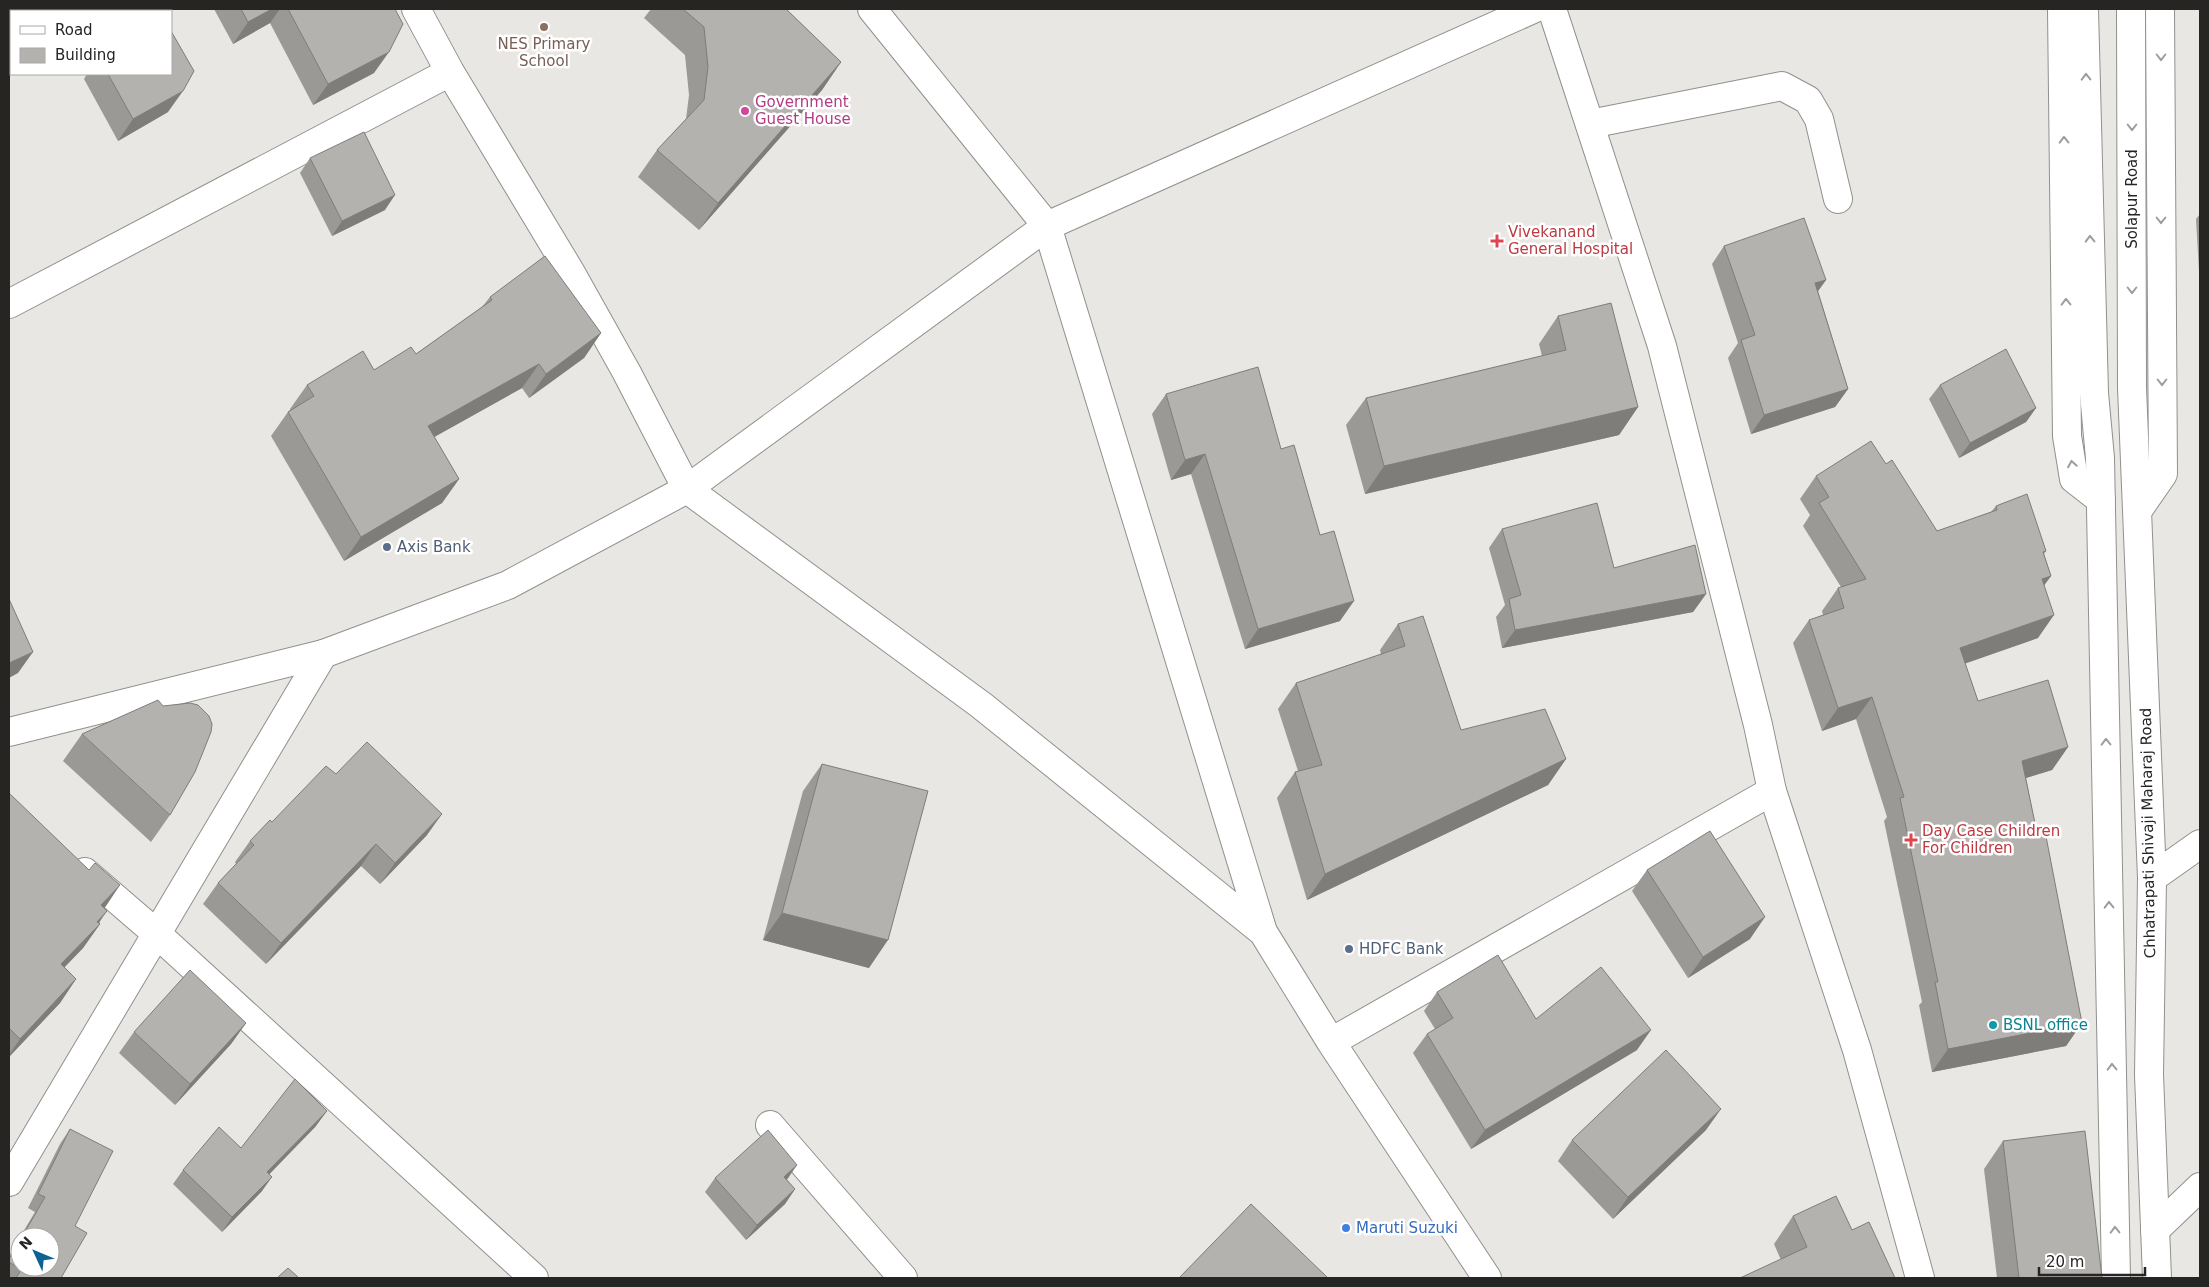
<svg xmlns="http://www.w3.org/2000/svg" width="2209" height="1287" font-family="'DejaVu Sans',sans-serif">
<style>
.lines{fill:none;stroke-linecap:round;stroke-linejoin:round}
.minor-casing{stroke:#91908c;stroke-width:30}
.tertiary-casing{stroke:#91908c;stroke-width:30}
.primary-casing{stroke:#91908c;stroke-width:30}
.minor{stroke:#fff;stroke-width:28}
.tertiary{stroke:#fff;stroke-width:28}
.primary{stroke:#fff;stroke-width:28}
.wall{fill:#9b9996}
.shaded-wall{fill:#7e7d7a}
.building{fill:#b4b2ae;stroke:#7e7d7a}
.oneway{stroke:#9d9d9c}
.education-dot{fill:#8d6e63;stroke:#fff;stroke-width:2}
.hotel-dot{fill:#d1479c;stroke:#fff;stroke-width:2}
.health-dot{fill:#e0444e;stroke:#fff;stroke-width:2}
.service-dot{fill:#5c6f8a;stroke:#fff;stroke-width:2}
.culture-dot{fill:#0f9aa8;stroke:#fff;stroke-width:2}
.shop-dot{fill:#3f7fe0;stroke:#fff;stroke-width:2}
.labels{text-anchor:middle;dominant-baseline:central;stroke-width:5;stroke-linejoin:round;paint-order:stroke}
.education-label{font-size:15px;fill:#785e54;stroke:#fff}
.hotel-label{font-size:15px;fill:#b23c85;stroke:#fff;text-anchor:start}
.street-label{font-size:15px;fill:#262523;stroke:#fff}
.health-label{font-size:15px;fill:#be3a42;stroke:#fff;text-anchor:start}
.service-label{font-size:15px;fill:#4e5e75;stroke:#fff;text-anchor:start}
.culture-label{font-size:15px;fill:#0d838f;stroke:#fff;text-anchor:start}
.shop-label{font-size:15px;fill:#366cbe;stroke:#fff;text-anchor:start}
</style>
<rect width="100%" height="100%" fill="#e9e7e3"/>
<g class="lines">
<defs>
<path id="minor" d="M 416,9 L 450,72 L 571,273 L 627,373 L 687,489 L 981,705 L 1263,932
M 872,9 L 1047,226 L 1263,932 L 1331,1042 L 1487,1278
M 2062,9 L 2067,436 L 2074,479 L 2101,500
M 1590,124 L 1782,86 L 1808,100 L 1819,119 L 1838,199
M 9,304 L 450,72
M 2138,510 L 2163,474 L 2160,9
M 85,872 L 157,934 L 534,1278
M 2152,878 L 2200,844
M 1331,1042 L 1772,791
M 770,1125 L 903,1278
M 9,1182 L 323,654
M 2155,1230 L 2200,1187"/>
<path id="tertiary" d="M 1552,9 L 1662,346 L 1758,725 L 1772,791 L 1857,1050 L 1920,1278
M 9,732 L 323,654 L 508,585 L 687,489 L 1047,226 L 1533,9"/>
<path id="primary" d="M 2084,9 L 2094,393 L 2100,458 L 2116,1278
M 2131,9 L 2132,388 L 2152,878 L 2149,1075 L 2157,1278"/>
</defs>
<use href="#minor" class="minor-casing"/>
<use href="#tertiary" class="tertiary-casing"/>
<use href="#primary" class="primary-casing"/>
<use href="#minor" class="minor"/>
<use href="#tertiary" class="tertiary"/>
<use href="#primary" class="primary"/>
</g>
<path class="wall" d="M 214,9 L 395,9 L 374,73 L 313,105 L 270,23 L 233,44 Z
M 651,9 L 786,9 L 841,62 L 822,90 L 699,230 L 638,177 L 657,150 L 686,119 L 689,95 L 685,55 L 644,18 Z
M 87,74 L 171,74 L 168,112 L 118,141 L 84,79 Z
M 310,158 L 385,210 L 332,236 L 300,173 Z
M 2200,214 L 2200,288 L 2196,219 Z
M 1724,246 L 1826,280 L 1818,291 L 1848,389 L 1835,407 L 1751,434 L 1728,358 L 1738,343 L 1712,264 Z
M 490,297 L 601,333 L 584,358 L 529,398 L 522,388 L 434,437 L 459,479 L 442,503 L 344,561 L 271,436 L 288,412 L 290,410 L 290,409 L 307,385 L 374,370 L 416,354 L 482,307 Z
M 1558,316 L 1638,407 L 1619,435 L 1365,494 L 1346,425 L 1366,398 L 1542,356 L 1539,344 Z
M 1940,385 L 2036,408 L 2026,422 L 1959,458 L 1929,399 Z
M 1166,394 L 1281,449 L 1320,535 L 1340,621 L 1245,649 L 1191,474 L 1171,480 L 1152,414 Z
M 1886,464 L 1937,531 L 1991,512 L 1996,506 L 2046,551 L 2044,554 L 2051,576 L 2044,585 L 2038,638 L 1965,663 L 1978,701 L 2068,747 L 2052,770 L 2026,778 L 2036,828 L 2082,1023 L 2066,1046 L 1932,1072 L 1919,1005 L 1922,1002 L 1884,821 L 1887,817 L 1856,719 L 1822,731 L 1793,643 L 1809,620 L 1823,615 L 1822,611 L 1838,588 L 1841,587 L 1803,526 L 1810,515 L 1800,499 L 1816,476 Z
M 1502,529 L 1614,568 L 1706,594 L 1693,612 L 1502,648 L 1496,617 L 1505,605 L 1489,548 Z
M 1398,624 L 1461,730 L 1566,759 L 1548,785 L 1307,900 L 1277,798 L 1295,772 L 1298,771 L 1278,709 L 1296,683 L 1381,654 L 1380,650 Z
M 82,734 L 170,815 L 151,842 L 63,761 Z
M 822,764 L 869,968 L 763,940 L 803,791 Z
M 336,774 L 427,835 L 380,884 L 361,866 L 266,964 L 203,904 L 218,883 L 236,864 L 235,862 L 250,841 L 272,822 Z
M 9,793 L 104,908 L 99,924 L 100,924 L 83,948 L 64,968 L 76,979 L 60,1003 L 9,1057 Z
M 1647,870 L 1750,939 L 1688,978 L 1632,891 Z
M 1437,992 L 1536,1019 L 1637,1050 L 1471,1149 L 1413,1053 L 1427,1034 L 1435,1029 L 1424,1011 Z
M 246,1023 L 231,1044 L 175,1105 L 119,1053 L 134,1032 Z
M 316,1126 L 269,1174 L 262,1191 L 222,1232 L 173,1184 L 183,1170 L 241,1148 Z
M 70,1129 L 75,1226 L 61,1278 L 9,1278 L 9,1256 L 20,1237 L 20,1267 L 50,1237 L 20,1237 L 35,1212 L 28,1208 L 60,1144 Z
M 1706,1130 L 1613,1219 L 1558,1161 L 1572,1140 Z
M 2003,1141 L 2102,1278 L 1997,1278 L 1984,1169 Z
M 797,1165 L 787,1180 L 795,1189 L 785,1204 L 746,1240 L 705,1192 L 715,1178 Z
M 1793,1216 L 1852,1230 L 1781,1260 L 1774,1244 Z"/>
<path class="shaded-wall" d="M 272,9 L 280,9 L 270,23 L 233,44 L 248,22 Z
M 389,52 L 374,73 L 313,105 L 328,84 Z
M 841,62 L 822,90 L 699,230 L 718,203 Z
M 183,91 L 168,112 L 118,141 L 133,119 Z
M 395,195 L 385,210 L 332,236 L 342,221 Z
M 1826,280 L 1813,298 L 1815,283 Z
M 601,333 L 584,358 L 529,398 L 546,374 Z
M 539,364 L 522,388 L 411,450 L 428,426 Z
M 1848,389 L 1835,407 L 1751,434 L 1764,415 Z
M 1638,407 L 1619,435 L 1365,494 L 1384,466 Z
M 2036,408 L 2026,422 L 1959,458 L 1970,443 Z
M 1205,454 L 1191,474 L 1171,480 L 1185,460 Z
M 459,479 L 442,503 L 344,561 L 361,537 Z
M 2051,576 L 2035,598 L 2042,579 Z
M 1706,594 L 1693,612 L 1502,648 L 1515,630 Z
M 1354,601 L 1340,621 L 1245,649 L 1258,629 Z
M 2054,615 L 2038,638 L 1944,671 L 1960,648 Z
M 33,652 L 18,673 L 9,678 L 9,663 Z
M 1872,697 L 1856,719 L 1822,731 L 1838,708 Z
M 2068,747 L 2052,770 L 2006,784 L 2022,761 Z
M 1566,759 L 1548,785 L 1307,900 L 1325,874 Z
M 442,814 L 427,835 L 380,884 L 395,863 Z
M 376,844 L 361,866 L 266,964 L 281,943 Z
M 120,885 L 104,909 L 101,905 Z
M 107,911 L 94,930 L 100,924 L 83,948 L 44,988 L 61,964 L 97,922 Z
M 782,913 L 888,940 L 869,968 L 763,940 Z
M 1765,917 L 1750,939 L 1688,978 L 1703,957 Z
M 76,979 L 60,1003 L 9,1057 L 9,1055 L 20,1039 Z
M 246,1023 L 231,1044 L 175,1105 L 190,1084 Z
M 2082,1023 L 2066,1046 L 1932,1072 L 1948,1049 Z
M 1651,1030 L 1637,1050 L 1471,1149 L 1485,1130 Z
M 1721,1109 L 1706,1130 L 1613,1219 L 1628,1197 Z
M 327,1111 L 316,1126 L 257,1187 L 267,1172 Z
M 797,1165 L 786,1180 L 784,1177 Z
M 272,1177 L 262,1191 L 222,1232 L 232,1217 Z
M 795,1189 L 785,1204 L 746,1240 L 757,1225 Z"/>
<path class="building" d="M 241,9 L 272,9 L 248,22 Z
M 288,9 L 395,9 L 403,24 L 389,52 L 328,84 Z
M 683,9 L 786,9 L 841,62 L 718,203 L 657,150 L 704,100 L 708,67 L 704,27 Z
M 171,31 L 194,71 L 183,91 L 133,119 L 108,74 L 171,74 Z
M 364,132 L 395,195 L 342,221 L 310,158 Z
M 1804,218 L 1826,280 L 1815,283 L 1848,389 L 1764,415 L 1741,340 L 1755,335 L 1724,246 Z
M 545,256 L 601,333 L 546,374 L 539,364 L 428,426 L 459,479 L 361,537 L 288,412 L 314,396 L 307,385 L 363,351 L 374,370 L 411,347 L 416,354 L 492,300 L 490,297 Z
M 1611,303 L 1638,407 L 1384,466 L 1366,398 L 1566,350 L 1558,316 Z
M 2006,349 L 2036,408 L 1970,443 L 1940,385 Z
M 1258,367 L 1281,449 L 1294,445 L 1320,535 L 1334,531 L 1354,601 L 1258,629 L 1205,454 L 1185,460 L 1166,394 Z
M 1871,441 L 1886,464 L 1892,460 L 1937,531 L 1997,510 L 1996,506 L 2027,494 L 2046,551 L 2043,552 L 2051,576 L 2042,579 L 2054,615 L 1960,648 L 1978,701 L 2048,680 L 2068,747 L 2022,761 L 2036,828 L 2044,826 L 2082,1023 L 1948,1049 L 1935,982 L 1938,982 L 1900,798 L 1904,797 L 1872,697 L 1838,708 L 1809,620 L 1844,608 L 1838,588 L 1866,579 L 1819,503 L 1829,497 L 1816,476 Z
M 1597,503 L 1614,568 L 1695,545 L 1706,594 L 1515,630 L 1509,599 L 1521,595 L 1502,529 Z
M 9,599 L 33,652 L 9,663 Z
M 1423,616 L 1461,730 L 1545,709 L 1566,759 L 1325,874 L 1295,772 L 1322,765 L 1296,683 L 1405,646 L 1398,624 Z
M 158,700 L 163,706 L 190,703 L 198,705 L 209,716 L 212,724 L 211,732 L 195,772 L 170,815 L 82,734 Z
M 367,742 L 442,814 L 395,863 L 376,844 L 281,943 L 218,883 L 254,845 L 250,841 L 270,820 L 272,822 L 326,766 L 336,774 Z
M 822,764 L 928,791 L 888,940 L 782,913 Z
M 9,793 L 89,870 L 95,863 L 120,885 L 101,905 L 107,911 L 97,922 L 100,924 L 61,964 L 76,979 L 20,1039 L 9,1028 Z
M 1710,831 L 1765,917 L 1703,957 L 1647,870 Z
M 1498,955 L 1536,1019 L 1601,967 L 1651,1030 L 1485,1130 L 1427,1034 L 1453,1018 L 1437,992 Z
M 190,970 L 246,1023 L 190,1084 L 134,1032 Z
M 1666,1050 L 1721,1109 L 1628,1197 L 1572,1140 Z
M 295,1079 L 327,1111 L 267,1172 L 272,1177 L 232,1217 L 183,1170 L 219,1127 L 241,1148 Z
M 70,1129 L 113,1151 L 75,1226 L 87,1233 L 61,1278 L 16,1278 L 21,1270 L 9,1262 L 9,1259 L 20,1240 L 20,1267 L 50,1267 L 50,1237 L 22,1237 L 45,1197 L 38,1194 Z
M 768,1130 L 797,1165 L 784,1177 L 795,1189 L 757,1225 L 715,1178 Z
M 2085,1131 L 2102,1278 L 2019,1278 L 2003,1141 Z
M 1836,1196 L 1852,1230 L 1869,1222 L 1895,1278 L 1740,1278 L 1807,1247 L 1793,1216 Z
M 1251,1204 L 1327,1277 L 1326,1278 L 1179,1278 Z
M 288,1268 L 299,1278 L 277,1278 Z"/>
<defs><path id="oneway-chevron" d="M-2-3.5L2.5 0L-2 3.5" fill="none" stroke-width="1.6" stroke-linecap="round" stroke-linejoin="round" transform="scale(1.25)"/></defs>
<g class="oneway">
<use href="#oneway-chevron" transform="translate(2161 57) rotate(90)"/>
<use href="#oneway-chevron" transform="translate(2086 77) rotate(-91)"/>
<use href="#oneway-chevron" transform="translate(2132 127) rotate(90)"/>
<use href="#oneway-chevron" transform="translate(2064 140) rotate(-91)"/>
<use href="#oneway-chevron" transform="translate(2161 220) rotate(90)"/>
<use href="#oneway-chevron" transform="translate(2090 239) rotate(-91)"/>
<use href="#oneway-chevron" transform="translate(2132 290) rotate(90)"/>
<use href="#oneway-chevron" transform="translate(2066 302) rotate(-91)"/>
<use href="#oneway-chevron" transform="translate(2162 382) rotate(90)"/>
<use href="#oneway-chevron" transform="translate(2072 464) rotate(-99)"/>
<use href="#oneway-chevron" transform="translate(2106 742) rotate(-91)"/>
<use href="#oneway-chevron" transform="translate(2109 905) rotate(-91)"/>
<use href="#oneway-chevron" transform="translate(2112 1067) rotate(-91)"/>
<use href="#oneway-chevron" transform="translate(2115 1230) rotate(-91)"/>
</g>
<circle class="education-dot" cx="544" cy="27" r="5"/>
<circle class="hotel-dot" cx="745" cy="111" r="5"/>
<g class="health-dot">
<path d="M1494.5 233.5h5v5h5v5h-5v5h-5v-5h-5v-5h5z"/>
<path d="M1908.5 832.5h5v5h5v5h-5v5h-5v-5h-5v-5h5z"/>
</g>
<g class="service-dot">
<circle cx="387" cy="547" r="5"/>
<circle cx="1349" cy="949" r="5"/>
</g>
<circle class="culture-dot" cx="1993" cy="1025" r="5"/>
<circle class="shop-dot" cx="1346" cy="1228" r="5"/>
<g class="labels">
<g class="education-label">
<text x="544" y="44">NES Primary<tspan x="544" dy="17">School</tspan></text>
</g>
<g class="hotel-label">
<text x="755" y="102">Government<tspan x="755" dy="17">Guest House</tspan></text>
</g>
<g class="street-label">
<text transform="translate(2132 199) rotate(-90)">Solapur Road</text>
<text transform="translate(2148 833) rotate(-91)">Chhatrapati Shivaji Maharaj Road</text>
</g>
<g class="health-label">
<text x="1508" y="232">Vivekanand<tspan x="1508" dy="17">General Hospital</tspan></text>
<text x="1922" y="831">Day Case Children<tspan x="1922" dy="17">For Children</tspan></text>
</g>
<g class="service-label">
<text x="397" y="547">Axis Bank</text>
<text x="1359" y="949">HDFC Bank</text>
</g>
<g class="culture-label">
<text x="2003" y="1025">BSNL office</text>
</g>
<g class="shop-label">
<text x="1356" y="1228">Maruti Suzuki</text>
</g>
</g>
<rect width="2209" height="1287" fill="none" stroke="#262523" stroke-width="20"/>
<rect x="10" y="10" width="162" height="65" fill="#ffffff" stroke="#a8a8a7"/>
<rect x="20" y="26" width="25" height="8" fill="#ffffff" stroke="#a8a8a7"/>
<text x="55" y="35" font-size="15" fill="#262523">Road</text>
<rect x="20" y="48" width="25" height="15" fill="#b4b2ae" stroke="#a8a8a7"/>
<text x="55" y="60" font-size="15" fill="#262523">Building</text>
<g transform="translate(35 1252) rotate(314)"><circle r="24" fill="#ffffff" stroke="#a8a8a7"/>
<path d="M0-4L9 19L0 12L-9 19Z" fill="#0b6293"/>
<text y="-8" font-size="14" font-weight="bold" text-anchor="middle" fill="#262523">N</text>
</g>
<path d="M2039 1267v8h106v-8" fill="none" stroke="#262523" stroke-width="2.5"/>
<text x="2046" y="1267" font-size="15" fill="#262523" stroke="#ffffff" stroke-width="4" paint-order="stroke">20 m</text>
</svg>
